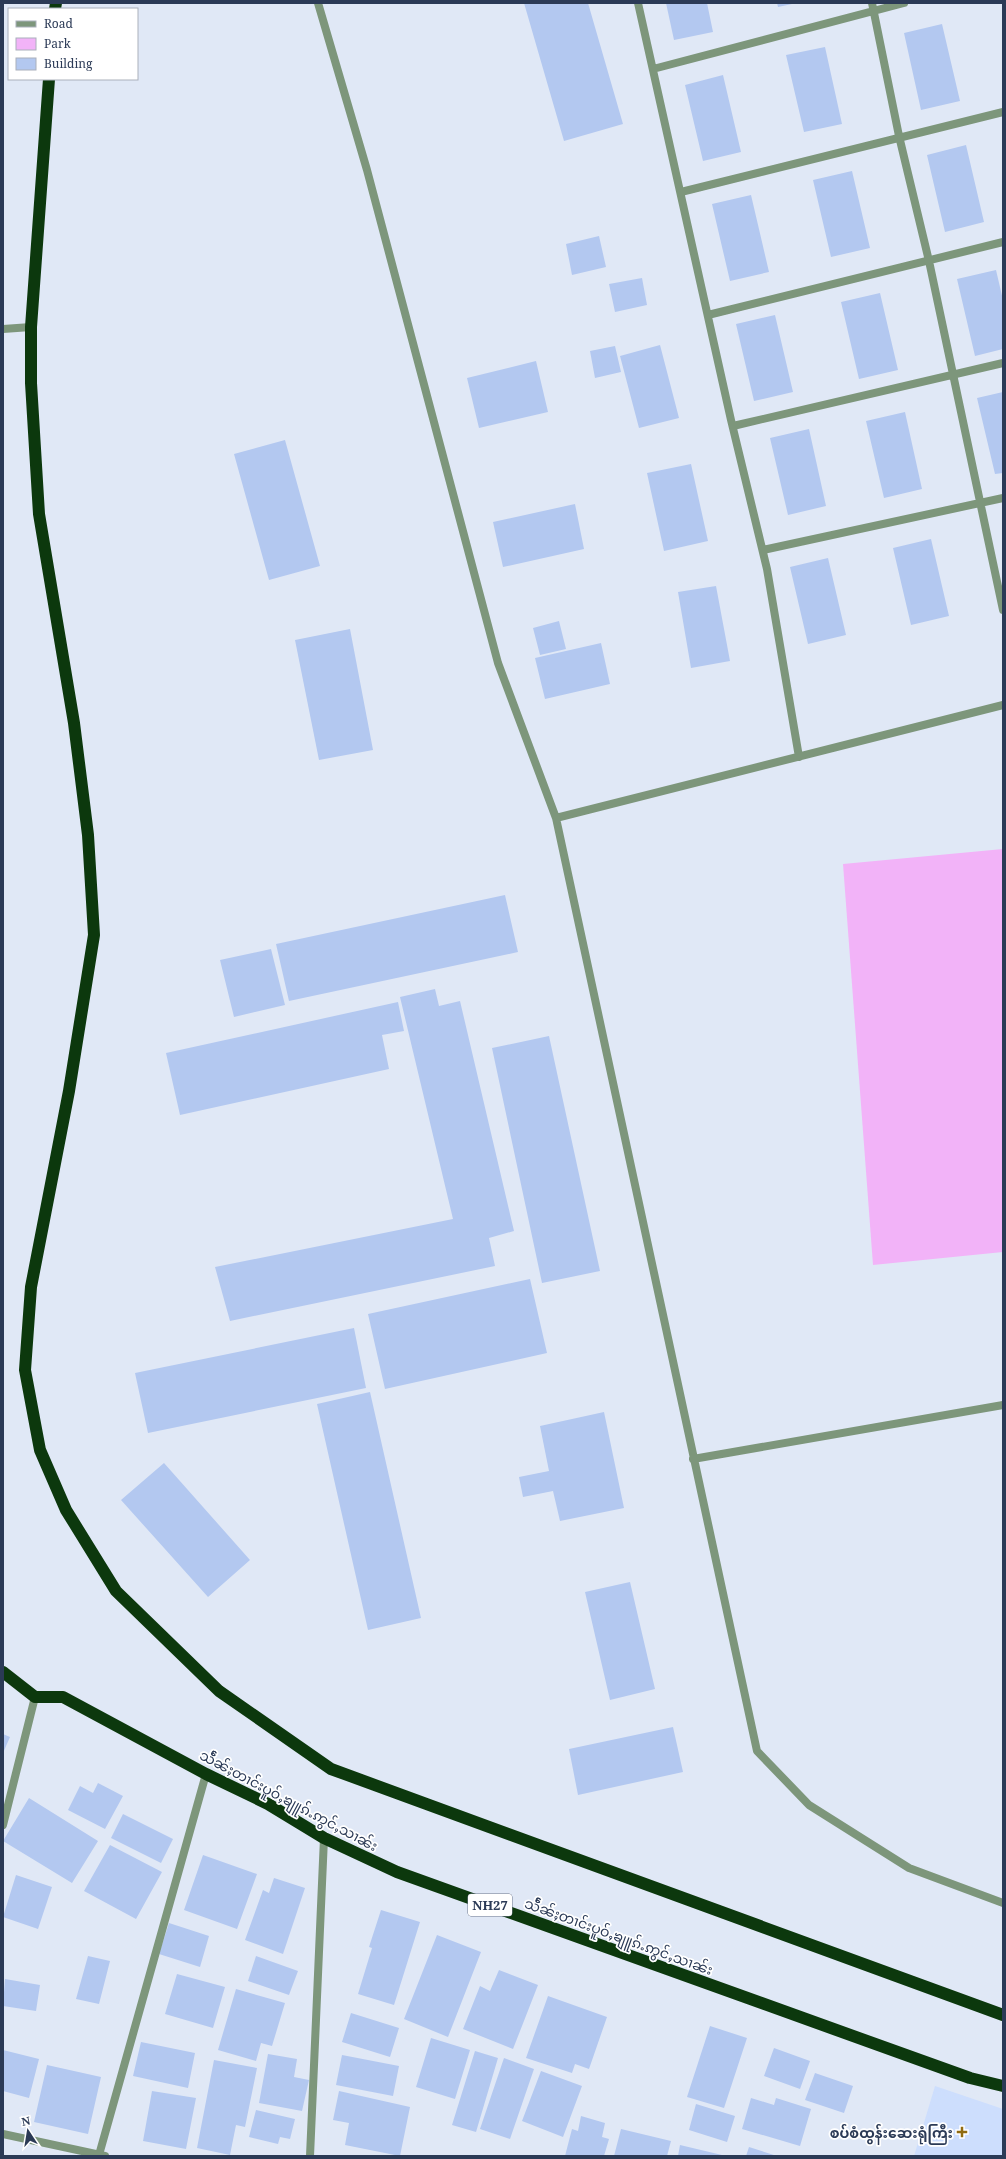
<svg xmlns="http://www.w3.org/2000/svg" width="1006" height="2159" font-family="'Noto Serif','Noto Sans Myanmar',serif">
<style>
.built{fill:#cddefd}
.green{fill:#f2b3f8}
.building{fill:#b3c8f0}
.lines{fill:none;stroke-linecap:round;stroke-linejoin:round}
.street{stroke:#7d967b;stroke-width:8}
.highway{stroke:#0c380d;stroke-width:12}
.poi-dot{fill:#906b10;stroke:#fff;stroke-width:1.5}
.labels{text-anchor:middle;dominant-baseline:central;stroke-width:3.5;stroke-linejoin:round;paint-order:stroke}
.shield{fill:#fff;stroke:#6b7589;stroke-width:1}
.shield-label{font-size:13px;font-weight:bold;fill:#2b3a56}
.street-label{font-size:14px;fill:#2b3a56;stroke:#fff}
.poi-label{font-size:14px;font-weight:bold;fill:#2b3a56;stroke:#fff;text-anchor:end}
</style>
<rect width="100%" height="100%" fill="#e0e8f6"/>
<path class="built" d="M 935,2086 L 1003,2109 L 1003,2156 L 914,2156 Z"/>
<path class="green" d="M 1003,849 L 1003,1252 L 873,1265 L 843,864 Z"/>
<path class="building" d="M 524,3 L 588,3 L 623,124 L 564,141 Z
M 666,3 L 707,3 L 713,32 L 674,40 Z
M 777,3 L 792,3 L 792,4 L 778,7 Z
M 942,24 L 960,101 L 921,110 L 904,33 Z
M 825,47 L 842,124 L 804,132 L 786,55 Z
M 723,75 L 741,152 L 703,161 L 685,85 Z
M 966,145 L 984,222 L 945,232 L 927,155 Z
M 852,171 L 870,248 L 831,257 L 813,180 Z
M 751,195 L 769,272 L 730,281 L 712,204 Z
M 599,236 L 606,267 L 572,275 L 566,244 Z
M 996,270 L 1003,300 L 1003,349 L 975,356 L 957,279 Z
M 642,278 L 647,305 L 615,312 L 609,284 Z
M 880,293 L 898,370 L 859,379 L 841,302 Z
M 775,315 L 793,392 L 754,401 L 736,324 Z
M 660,345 L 679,418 L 639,428 L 620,356 Z
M 615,346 L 621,372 L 595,378 L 590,351 Z
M 536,361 L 548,412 L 479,428 L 467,378 Z
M 1003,392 L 1003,473 L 995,474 L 977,398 Z
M 905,412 L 922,489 L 884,498 L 866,421 Z
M 809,429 L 826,506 L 788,515 L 770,438 Z
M 285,440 L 320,566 L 269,580 L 234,454 Z
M 691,464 L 708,541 L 664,551 L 647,473 Z
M 575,504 L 584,549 L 503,567 L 493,522 Z
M 931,539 L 949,616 L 911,625 L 893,548 Z
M 828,558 L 846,635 L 808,644 L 790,567 Z
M 716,586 L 730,661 L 691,668 L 678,592 Z
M 559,621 L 566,649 L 540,655 L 533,628 Z
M 350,629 L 373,750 L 319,760 L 295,640 Z
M 601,643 L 610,684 L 545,699 L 535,658 Z
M 505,895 L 518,952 L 289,1001 L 276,944 Z
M 271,949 L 285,1005 L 234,1017 L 220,960 Z
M 435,989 L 439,1006 L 460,1001 L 514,1231 L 489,1238 L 495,1266 L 230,1321 L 215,1267 L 453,1219 L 400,997 Z
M 398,1002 L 404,1031 L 382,1035 L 389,1069 L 180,1115 L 166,1053 Z
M 549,1036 L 600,1271 L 542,1283 L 492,1048 Z
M 530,1279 L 547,1353 L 385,1389 L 368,1314 Z
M 354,1328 L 366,1388 L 148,1433 L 135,1373 Z
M 370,1392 L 421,1618 L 368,1630 L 317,1404 Z
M 604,1412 L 624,1508 L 560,1521 L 553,1491 L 523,1497 L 519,1477 L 549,1471 L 540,1426 Z
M 164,1463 L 250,1560 L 208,1597 L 121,1500 Z
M 630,1582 L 655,1689 L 610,1700 L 585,1592 Z
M 673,1727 L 683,1772 L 578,1795 L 569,1749 Z
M 3,1734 L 10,1737 L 3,1753 Z
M 98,1783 L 123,1796 L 105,1829 L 68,1810 L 80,1786 L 93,1793 Z
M 29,1798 L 98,1841 L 72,1883 L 3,1841 Z
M 123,1814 L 173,1839 L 161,1863 L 111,1838 Z
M 110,1845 L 162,1872 L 136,1919 L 84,1891 Z
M 203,1855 L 257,1874 L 237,1929 L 184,1910 Z
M 16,1875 L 52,1887 L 38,1929 L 3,1917 Z
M 274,1878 L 305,1888 L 283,1954 L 245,1940 L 263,1890 L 269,1893 Z
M 381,1910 L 420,1922 L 394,2005 L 358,1994 L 372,1948 L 369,1947 Z
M 169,1923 L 209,1936 L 200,1967 L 159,1954 Z
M 437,1935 L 481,1952 L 448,2037 L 404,2019 Z
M 88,1956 L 110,1961 L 99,2004 L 76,1999 Z
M 256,1956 L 298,1971 L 289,1995 L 248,1981 Z
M 499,1970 L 538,1985 L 513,2049 L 463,2029 L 480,1986 L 490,1991 Z
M 177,1974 L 225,1987 L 213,2028 L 165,2014 Z
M 5,1979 L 40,1985 L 36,2011 L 3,2006 Z
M 236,1989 L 285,2003 L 272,2046 L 261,2043 L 256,2061 L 218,2050 Z
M 548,1996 L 607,2017 L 589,2069 L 575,2064 L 572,2073 L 526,2058 Z
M 351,2013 L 399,2028 L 390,2057 L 342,2042 Z
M 710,2026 L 747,2038 L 724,2108 L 687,2097 Z
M 431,2038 L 470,2050 L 455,2099 L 416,2087 Z
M 141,2042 L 195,2053 L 188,2088 L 133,2076 Z
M 774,2048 L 810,2061 L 800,2089 L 764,2076 Z
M 3,2050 L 39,2059 L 29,2098 L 3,2091 Z
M 475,2051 L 498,2058 L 476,2132 L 452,2125 Z
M 268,2054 L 297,2059 L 294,2077 L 309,2080 L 302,2111 L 259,2103 Z
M 342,2055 L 399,2066 L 393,2096 L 336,2085 Z
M 504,2058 L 534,2069 L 510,2139 L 480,2129 Z
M 214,2060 L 257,2068 L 245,2127 L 236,2125 L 230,2155 L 197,2148 Z
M 47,2065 L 101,2077 L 88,2134 L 34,2122 Z
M 541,2071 L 582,2086 L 563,2137 L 522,2121 Z
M 815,2073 L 853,2086 L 844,2113 L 805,2100 Z
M 152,2091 L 196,2098 L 186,2149 L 143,2141 Z
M 339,2091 L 410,2107 L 400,2156 L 345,2145 L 349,2123 L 333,2120 Z
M 751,2098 L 774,2105 L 776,2098 L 811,2109 L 800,2146 L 742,2129 Z
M 696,2104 L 735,2116 L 727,2142 L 689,2130 Z
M 256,2110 L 295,2119 L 290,2139 L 280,2137 L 278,2144 L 249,2137 Z
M 581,2116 L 605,2123 L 602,2137 L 609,2139 L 604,2156 L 565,2156 L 572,2129 L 578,2131 Z
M 621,2129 L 671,2141 L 667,2156 L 614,2156 Z
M 680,2145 L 722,2155 L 721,2156 L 678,2156 Z
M 749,2147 L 777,2156 L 746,2156 Z"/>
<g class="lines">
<path class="street" d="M 318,3 L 367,170 L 498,663 L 556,818 L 757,1751 L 809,1805 L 909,1868 L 1003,1903
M 638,3 L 731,420 L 767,569 L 799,757
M 872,3 L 899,136 L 929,261 L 1003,610
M 653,69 L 904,3
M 681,192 L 1003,112
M 708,315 L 1003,242
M 3,329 L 31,327
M 733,426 L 1003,363
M 763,550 L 1003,498
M 556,818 L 1003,705
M 693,1459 L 1003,1405
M 3,1825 L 35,1697
M 3,2134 L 105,2156
M 99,2155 L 206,1774
M 310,2156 L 324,1838"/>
<path class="highway" d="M 55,9 L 56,3
M 49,79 L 31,327 L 31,383 L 39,514 L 74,723 L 88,835 L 94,935 L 69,1091 L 31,1287 L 25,1370 L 40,1450 L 66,1510 L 116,1591 L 219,1691 L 331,1769 L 1003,2015
M 3,1672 L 35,1697 L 63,1697 L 206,1774 L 268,1804 L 324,1838 L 397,1872 L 970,2078 L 1003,2086"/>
</g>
<path class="poi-dot" d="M960 2126h4v4h4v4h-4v4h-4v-4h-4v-4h4z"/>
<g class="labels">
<rect class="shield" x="468" y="1894" width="44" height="22" rx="3"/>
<g class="shield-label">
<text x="490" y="1905">NH27</text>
</g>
<g class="street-label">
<text transform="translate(289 1800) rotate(28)">သဵႅၼ်ႈတၢင်းပူဝ်ႇၶျူၵ်ႉဢွင်ႇသၢၼ်း</text>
<text transform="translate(619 1936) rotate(20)">သဵႅၼ်ႈတၢင်းပူဝ်ႇၶျူၵ်ႉဢွင်ႇသၢၼ်း</text>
</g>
<g class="poi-label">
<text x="953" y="2132">စပ်စံထွန်းဆေးရုံကြီး</text>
</g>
</g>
<rect width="1006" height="2159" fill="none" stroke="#2b3a56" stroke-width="8"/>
<rect x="8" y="8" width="130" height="72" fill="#ffffff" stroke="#aab0bb"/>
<rect x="16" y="21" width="20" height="6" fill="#7d967b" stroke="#aab0bb"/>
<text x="44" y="28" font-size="12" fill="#2b3a56">Road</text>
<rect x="16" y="38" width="20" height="12" fill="#f2b3f8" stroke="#aab0bb"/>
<text x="44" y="48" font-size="12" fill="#2b3a56">Park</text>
<rect x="16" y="58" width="20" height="12" fill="#b3c8f0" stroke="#aab0bb"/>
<text x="44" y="68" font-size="12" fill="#2b3a56">Building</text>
<g transform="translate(28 2131) rotate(348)" stroke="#ffffff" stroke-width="3" paint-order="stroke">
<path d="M0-3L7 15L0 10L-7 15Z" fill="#2b3a56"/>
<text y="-6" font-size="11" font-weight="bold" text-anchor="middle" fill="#2b3a56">N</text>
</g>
</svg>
